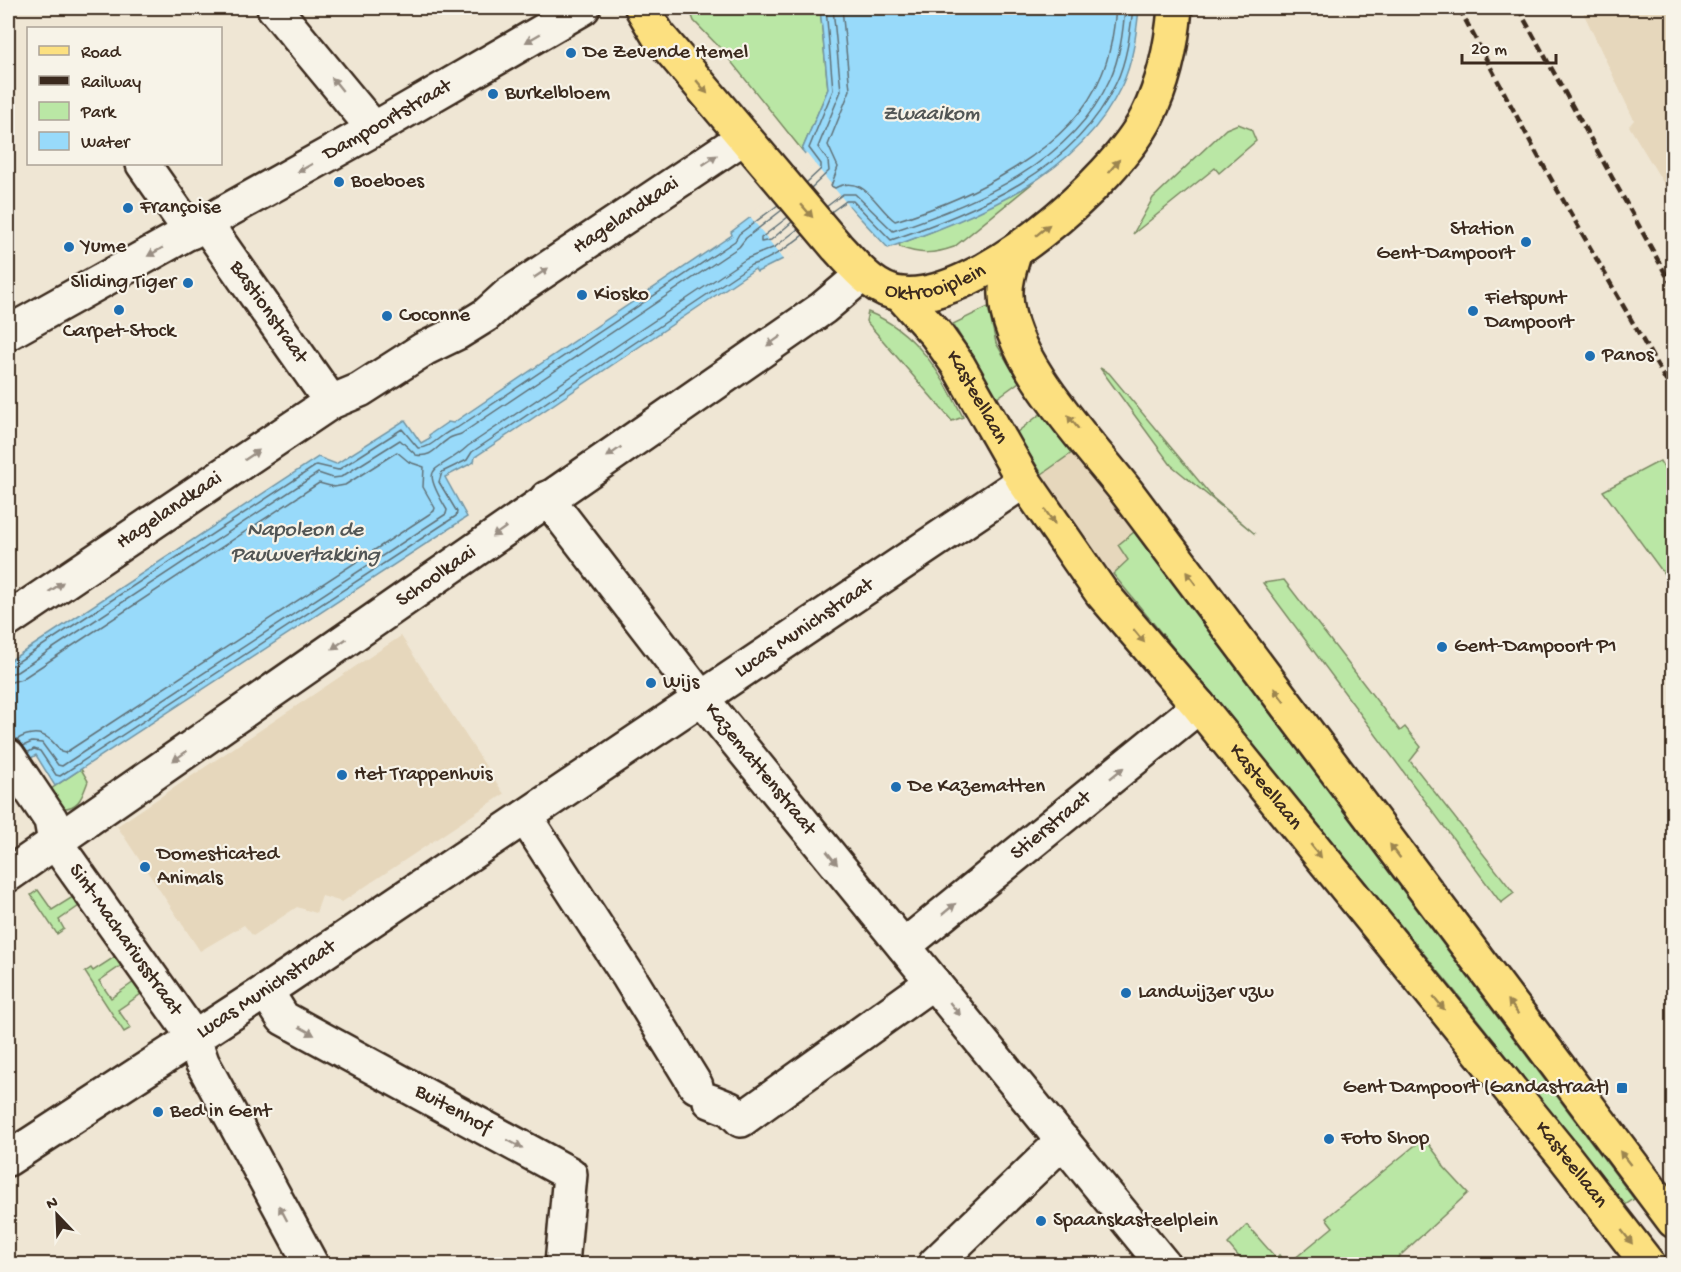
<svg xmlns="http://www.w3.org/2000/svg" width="1681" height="1272" font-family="'Gochi Hand',sans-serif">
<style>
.built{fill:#e6d7bc}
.green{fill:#bae7a5;stroke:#7a8862;stroke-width:1.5}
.water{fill:#98dafa;stroke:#7394a2;stroke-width:1.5}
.pier{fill:#efe6d4}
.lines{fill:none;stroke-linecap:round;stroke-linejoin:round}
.shore{stroke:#607076;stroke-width:1.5}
.street-casing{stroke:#3b2a1e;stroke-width:38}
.secondary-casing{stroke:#3b2a1e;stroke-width:38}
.primary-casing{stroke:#3b2a1e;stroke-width:38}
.street{stroke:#f7f3e8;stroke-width:33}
.secondary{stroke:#f7f3e8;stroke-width:33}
.primary{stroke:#fce080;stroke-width:33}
.rail{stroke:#3b2a1e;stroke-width:4.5;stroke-dasharray:9 4.5;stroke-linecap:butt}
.oneway{fill:#998e83}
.oneway2{fill:#9c854f}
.poi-dot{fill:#1f6fb2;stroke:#f7f3e8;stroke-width:2}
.labels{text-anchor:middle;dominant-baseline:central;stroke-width:4.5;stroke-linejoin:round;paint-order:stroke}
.poi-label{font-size:21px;fill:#3b2a1e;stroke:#f7f3e8;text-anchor:start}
.street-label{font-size:21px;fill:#3b2a1e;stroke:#f7f3e8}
.water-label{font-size:22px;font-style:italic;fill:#525655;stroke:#f7f3e8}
</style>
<rect width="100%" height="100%" fill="#efe6d4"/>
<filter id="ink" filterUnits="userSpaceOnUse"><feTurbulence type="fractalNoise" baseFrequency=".0167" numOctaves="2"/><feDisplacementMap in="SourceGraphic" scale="12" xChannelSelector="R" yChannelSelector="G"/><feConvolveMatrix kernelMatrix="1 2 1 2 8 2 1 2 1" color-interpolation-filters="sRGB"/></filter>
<g filter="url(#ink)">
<path class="built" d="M 1581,8 L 1673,8 L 1673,199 L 1629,126 L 1634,120 Z
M 1073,452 L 1134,532 L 1118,545 L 1128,560 L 1113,574 L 1089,547 L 1042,474 Z
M 401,636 L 504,794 L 342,902 L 322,896 L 316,913 L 297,907 L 253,936 L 244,925 L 200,951 L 117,826 Z"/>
<path class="green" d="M 689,8 L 820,8 L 828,89 L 802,150 L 721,49 L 694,21 Z
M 1238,124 L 1251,129 L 1256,141 L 1219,173 L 1215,168 L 1133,234 L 1153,198 L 1226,129 Z
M 1034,182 L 954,247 C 934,254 920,255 900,247 L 899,244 C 947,227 991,207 1034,182 Z
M 988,307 L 996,343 L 1019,382 L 997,398 L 953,324 Z
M 868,312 C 916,331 941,373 963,417 L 952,421 L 866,321 Z
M 1100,368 L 1109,373 L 1213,498 L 1255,534 L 1171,465 Z
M 1043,412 L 1073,452 L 1042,474 L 1016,433 Z
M 1660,461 L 1673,484 L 1673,586 L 1603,491 Z
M 1134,532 L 1634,1199 L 1625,1205 L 1466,1005 L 1113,574 L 1128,560 L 1118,545 Z
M 1284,580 L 1400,731 L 1405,727 L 1421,747 L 1410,761 L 1514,893 L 1501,903 L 1263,583 Z
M 81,769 L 88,781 C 82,797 79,810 59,808 L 48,791 Z
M 38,890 L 52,910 L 76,895 L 82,904 L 59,920 L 64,929 L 57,934 L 31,895 Z
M 116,956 L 122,965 L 99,981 L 111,998 L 134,982 L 141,994 L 118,1010 L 131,1028 L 124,1032 L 85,972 L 91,968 L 93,971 Z
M 1424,1138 L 1440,1159 L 1444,1167 L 1468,1193 L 1391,1264 L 1288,1264 L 1333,1227 L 1326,1218 Z
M 1247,1225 L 1276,1258 L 1279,1255 L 1286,1264 L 1245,1264 L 1228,1244 Z"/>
<path class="water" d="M 820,8 L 1139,9 C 1136,35 1133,62 1122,85 C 1079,177 977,216 888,248 L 849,206 L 783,259 L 757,272 L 755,269 L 475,457 L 474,462 L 445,477 L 467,517 L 55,786 L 36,755 L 8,772 L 8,717 L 10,715 L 8,710 L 8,662 L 318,457 L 336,464 L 405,420 L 421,443 L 430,438 L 429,435 L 448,422 L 453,423 L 732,235 L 731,232 L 816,168 L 802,150 L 828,89 Z"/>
<path class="pier" d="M 806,153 L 864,225 L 849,210 L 785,261 L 749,215 L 812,167 L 803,156 Z"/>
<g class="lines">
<path class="shore" d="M 842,8 L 850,90 L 828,145 L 838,167 L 831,186 L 835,188 C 864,173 876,207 895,221 C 969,199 1072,150 1102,74 C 1111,53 1114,30 1116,8
M 806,183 L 821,169 L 821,164 L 809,148 L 833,90 L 826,8
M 811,188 L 829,171 L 828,161 L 818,147 L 841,91 L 833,8
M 826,207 L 843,194 L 855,194 L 893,231 C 975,204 1072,163 1110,79 C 1120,57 1123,32 1125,8
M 831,212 L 846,201 L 853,201 L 891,240 C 977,210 1075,171 1116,83 C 1127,60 1130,33 1133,8
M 788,217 L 761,238 L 761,242 L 771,240 L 792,222
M 8,666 L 13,665 L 317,465 L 338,470 L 402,429 L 418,448 C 433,449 441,432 457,428 L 735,241 L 739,234 L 778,205
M 8,674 L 17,672 L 318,473 L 333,478 L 341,477 L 400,440 L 416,455 C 432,458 436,447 447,440 C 451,436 456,436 461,434 L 739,247 L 746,238 L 782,210
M 8,683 L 22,679 L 319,483 L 334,487 L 345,485 L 397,452 L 409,462 L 424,467 L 423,487 L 435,508 L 434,511 L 65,753 L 61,752 C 49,734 36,728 16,740
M 23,746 L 32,742 L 42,743 L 58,765 L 62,766 L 446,514 L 447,510 C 417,460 437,475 468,446 L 746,259 L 775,247 L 798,229
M 27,753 L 34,749 L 40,751 L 56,775 L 60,776 L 456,516 L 457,512 L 439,482 L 442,472 L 467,460 L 472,452 L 751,265 C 771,260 786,248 803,235"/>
<defs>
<g id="street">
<path d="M 274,8 L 374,129"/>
<path d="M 143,164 L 191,232"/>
<path id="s1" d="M 206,224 L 331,402"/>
<path id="s2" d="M 547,498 L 702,699 L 1163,1264"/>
<path id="s3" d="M 8,756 L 51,820 L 55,842 L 193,1036 L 202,1062 L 311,1264"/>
<path d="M 525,817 L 629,977 L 696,1086"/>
<path id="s4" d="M 8,875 L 823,308 L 862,275"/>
<path id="s5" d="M 904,946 L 1199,706"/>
<path id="s6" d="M 266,991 L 283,1018 L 570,1174 L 562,1264"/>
<path d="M 710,1101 L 730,1109 L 741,1120 L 933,982"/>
<path id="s7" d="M 8,1159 L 266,991 L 1024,481"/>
<path d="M 935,1264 L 1063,1141"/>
</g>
<g id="secondary">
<path id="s8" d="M 8,333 L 374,129 L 583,8"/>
<path id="s9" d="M 8,620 L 331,402 L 360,390 L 424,349 L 457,333 L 486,315 L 508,295 L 744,137"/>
</g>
<g id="primary">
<path id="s10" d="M 642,8 L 658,35 L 837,247 C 854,265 874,291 901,294 C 976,303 1115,180 1147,117 C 1164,83 1172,45 1175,8"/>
<path d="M 1014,254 C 1010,267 1005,281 1006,295 C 1007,359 1087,441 1126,491 L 1674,1221"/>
<path id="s11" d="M 901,295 L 936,334 L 958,365 L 1024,481 L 1101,592 L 1199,706 L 1564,1156 L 1648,1264"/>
</g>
</defs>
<use href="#street" class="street-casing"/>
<use href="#secondary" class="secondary-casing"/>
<use href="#primary" class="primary-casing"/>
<use href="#street" class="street"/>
<use href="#secondary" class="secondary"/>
<use href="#primary" class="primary"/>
<path class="rail" d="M 1459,8 L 1538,156 L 1674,395
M 1518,8 L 1674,289"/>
</g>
<defs><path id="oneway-solid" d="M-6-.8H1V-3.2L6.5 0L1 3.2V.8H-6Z" transform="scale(1.5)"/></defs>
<g class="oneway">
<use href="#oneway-solid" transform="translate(533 38) rotate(150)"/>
<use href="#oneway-solid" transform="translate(337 84) rotate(-129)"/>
<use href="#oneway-solid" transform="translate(710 160) rotate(-34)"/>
<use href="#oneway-solid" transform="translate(305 168) rotate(151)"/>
<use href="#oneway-solid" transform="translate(155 252) rotate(151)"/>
<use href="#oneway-solid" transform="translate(541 273) rotate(-34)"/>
<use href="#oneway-solid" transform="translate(774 341) rotate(145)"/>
<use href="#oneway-solid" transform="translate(614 452) rotate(145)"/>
<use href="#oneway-solid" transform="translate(252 455) rotate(-34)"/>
<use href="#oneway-solid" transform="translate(499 532) rotate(145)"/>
<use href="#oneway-solid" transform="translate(56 587) rotate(-34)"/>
<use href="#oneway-solid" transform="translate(339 644) rotate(145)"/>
<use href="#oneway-solid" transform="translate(180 756) rotate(145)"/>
<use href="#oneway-solid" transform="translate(1117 773) rotate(-39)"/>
<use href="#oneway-solid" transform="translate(832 858) rotate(51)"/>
<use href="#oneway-solid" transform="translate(949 909) rotate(-39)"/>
<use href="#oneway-solid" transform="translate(955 1009) rotate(51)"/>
<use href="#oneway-solid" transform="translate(307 1031) rotate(29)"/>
<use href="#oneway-solid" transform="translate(515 1144) rotate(28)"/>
<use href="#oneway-solid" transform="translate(283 1213) rotate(-118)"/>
</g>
<g class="oneway2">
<use href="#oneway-solid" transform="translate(702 87) rotate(50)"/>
<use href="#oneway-solid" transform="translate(1114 166) rotate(-50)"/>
<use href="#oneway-solid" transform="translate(807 211) rotate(49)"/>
<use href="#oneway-solid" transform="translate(1043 230) rotate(-39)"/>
<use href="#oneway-solid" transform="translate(1073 422) rotate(-128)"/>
<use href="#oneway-solid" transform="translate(1050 517) rotate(55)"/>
<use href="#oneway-solid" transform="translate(1191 578) rotate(-127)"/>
<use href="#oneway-solid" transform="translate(1139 636) rotate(50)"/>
<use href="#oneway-solid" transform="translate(1279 695) rotate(-127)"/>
<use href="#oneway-solid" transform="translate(1316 851) rotate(51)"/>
<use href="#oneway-solid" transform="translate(1395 851) rotate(-127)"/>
<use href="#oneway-solid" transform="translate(1439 1003) rotate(51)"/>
<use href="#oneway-solid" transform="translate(1513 1007) rotate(-126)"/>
<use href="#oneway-solid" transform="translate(1625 1158) rotate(-128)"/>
<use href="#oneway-solid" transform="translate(1627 1237) rotate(52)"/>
</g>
</g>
<g class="poi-dot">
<circle cx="571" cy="53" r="6"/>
<circle cx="493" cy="94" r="6"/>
<circle cx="339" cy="182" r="6"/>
<circle cx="128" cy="208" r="6"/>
<circle cx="1526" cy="242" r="6"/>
<circle cx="69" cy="247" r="6"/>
<circle cx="188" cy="283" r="6"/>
<circle cx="582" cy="295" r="6"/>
<circle cx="119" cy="310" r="6"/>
<circle cx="1473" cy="311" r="6"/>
<circle cx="387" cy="316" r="6"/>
<circle cx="1590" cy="356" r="6"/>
<circle cx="1442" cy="647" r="6"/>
<circle cx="651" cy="683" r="6"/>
<circle cx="342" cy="775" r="6"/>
<circle cx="896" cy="787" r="6"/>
<circle cx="145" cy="867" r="6"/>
<circle cx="1126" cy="993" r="6"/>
<rect x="1616" y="1082" width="12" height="12" rx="3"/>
<circle cx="158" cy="1112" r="6"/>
<circle cx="1329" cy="1139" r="6"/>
<circle cx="1041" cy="1221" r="6"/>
</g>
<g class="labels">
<g class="poi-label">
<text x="583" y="53">De Zevende Hemel</text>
<text x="505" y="94">Burkelbloem</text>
<text x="351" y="182">Boeboes</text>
<text x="140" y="208">Françoise</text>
<text x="1514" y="230" text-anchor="end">Station<tspan x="1514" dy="24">Gent-Dampoort</tspan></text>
<text x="81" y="247">Yume</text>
<text x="176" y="283" text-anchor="end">Sliding Tiger</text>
<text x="594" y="295">Kiosko</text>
<text x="1485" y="299">Fietspunt<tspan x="1485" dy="24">Dampoort</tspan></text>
<text x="399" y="316">Coconne</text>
<text x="119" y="332" text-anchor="middle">Carpet-Stock</text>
<text x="1602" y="356">Panos</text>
<text x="1454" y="647">Gent-Dampoort P1</text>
<text x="663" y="683">Wijs</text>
<text x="354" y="775">Het Trappenhuis</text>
<text x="908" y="787">De Kazematten</text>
<text x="157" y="855">Domesticated<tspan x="157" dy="24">Animals</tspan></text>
<text x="1138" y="993">Landwijzer vzw</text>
<text x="1610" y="1088" text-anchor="end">Gent Dampoort (Gandastraat)</text>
<text x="170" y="1112">Bed in Gent</text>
<text x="1341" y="1139">Foto Shop</text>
<text x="1053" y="1221">Spaanskasteelplein</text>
</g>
<g class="street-label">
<text stroke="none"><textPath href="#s8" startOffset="435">Dampoortstraat</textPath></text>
<text stroke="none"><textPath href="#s9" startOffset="740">Hagelandkaai</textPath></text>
<text stroke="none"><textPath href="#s10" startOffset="426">Oktrooiplein</textPath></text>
<text stroke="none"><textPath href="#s1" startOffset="108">Bastionstraat</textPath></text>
<text stroke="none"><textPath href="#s11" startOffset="128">Kasteellaan</textPath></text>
<text stroke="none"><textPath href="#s9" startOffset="195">Hagelandkaai</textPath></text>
<text stroke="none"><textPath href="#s4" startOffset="522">Schoolkaai</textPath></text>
<text stroke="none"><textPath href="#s7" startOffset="957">Lucas Munichstraat</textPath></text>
<text stroke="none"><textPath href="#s2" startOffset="345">Kazemattenstraat</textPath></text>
<text stroke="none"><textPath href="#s11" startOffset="614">Kasteellaan</textPath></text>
<text stroke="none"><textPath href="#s5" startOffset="190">Stierstraat</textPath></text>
<text stroke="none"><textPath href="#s3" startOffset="220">Sint-Machariusstraat</textPath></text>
<text stroke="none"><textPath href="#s7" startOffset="309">Lucas Munichstraat</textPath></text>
<text stroke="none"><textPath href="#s6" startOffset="225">Buitenhof</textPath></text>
<text stroke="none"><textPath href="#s11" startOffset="1100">Kasteellaan</textPath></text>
</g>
<g class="water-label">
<text x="931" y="115">Zwaaikom</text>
<text x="305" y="531">Napoleon de<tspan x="305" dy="25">Pauwvertakking</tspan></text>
</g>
</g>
<rect width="1681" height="1272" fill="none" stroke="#f7f3e8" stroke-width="30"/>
<rect x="15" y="15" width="1651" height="1242" fill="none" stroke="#3b2a1e" stroke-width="2" filter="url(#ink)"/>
<rect x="27" y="27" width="195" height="138" fill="#f7f3e8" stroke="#aca397" stroke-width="1.5"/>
<rect x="39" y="46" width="30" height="9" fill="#fce080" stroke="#aca397" stroke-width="1.5"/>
<text x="81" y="57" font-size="18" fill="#3b2a1e">Road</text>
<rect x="39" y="76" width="30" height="9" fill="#3b2a1e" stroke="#aca397" stroke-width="1.5"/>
<text x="81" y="87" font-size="18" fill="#3b2a1e">Railway</text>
<rect x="39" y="102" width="30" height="18" fill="#bae7a5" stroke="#aca397" stroke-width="1.5"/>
<text x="81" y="117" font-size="18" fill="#3b2a1e">Park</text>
<rect x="39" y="132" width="30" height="18" fill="#98dafa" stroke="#aca397" stroke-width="1.5"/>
<text x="81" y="147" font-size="18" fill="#3b2a1e">Water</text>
<g transform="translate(57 1215) rotate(337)" stroke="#f7f3e8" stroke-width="4.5" paint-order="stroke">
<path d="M0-4.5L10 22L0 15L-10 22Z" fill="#3b2a1e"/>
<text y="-9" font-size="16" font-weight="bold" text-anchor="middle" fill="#3b2a1e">N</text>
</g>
<path d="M1462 54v9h94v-9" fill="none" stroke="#3b2a1e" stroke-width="3"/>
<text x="1471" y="54" font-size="18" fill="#3b2a1e" stroke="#f7f3e8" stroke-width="4.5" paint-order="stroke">20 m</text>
</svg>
